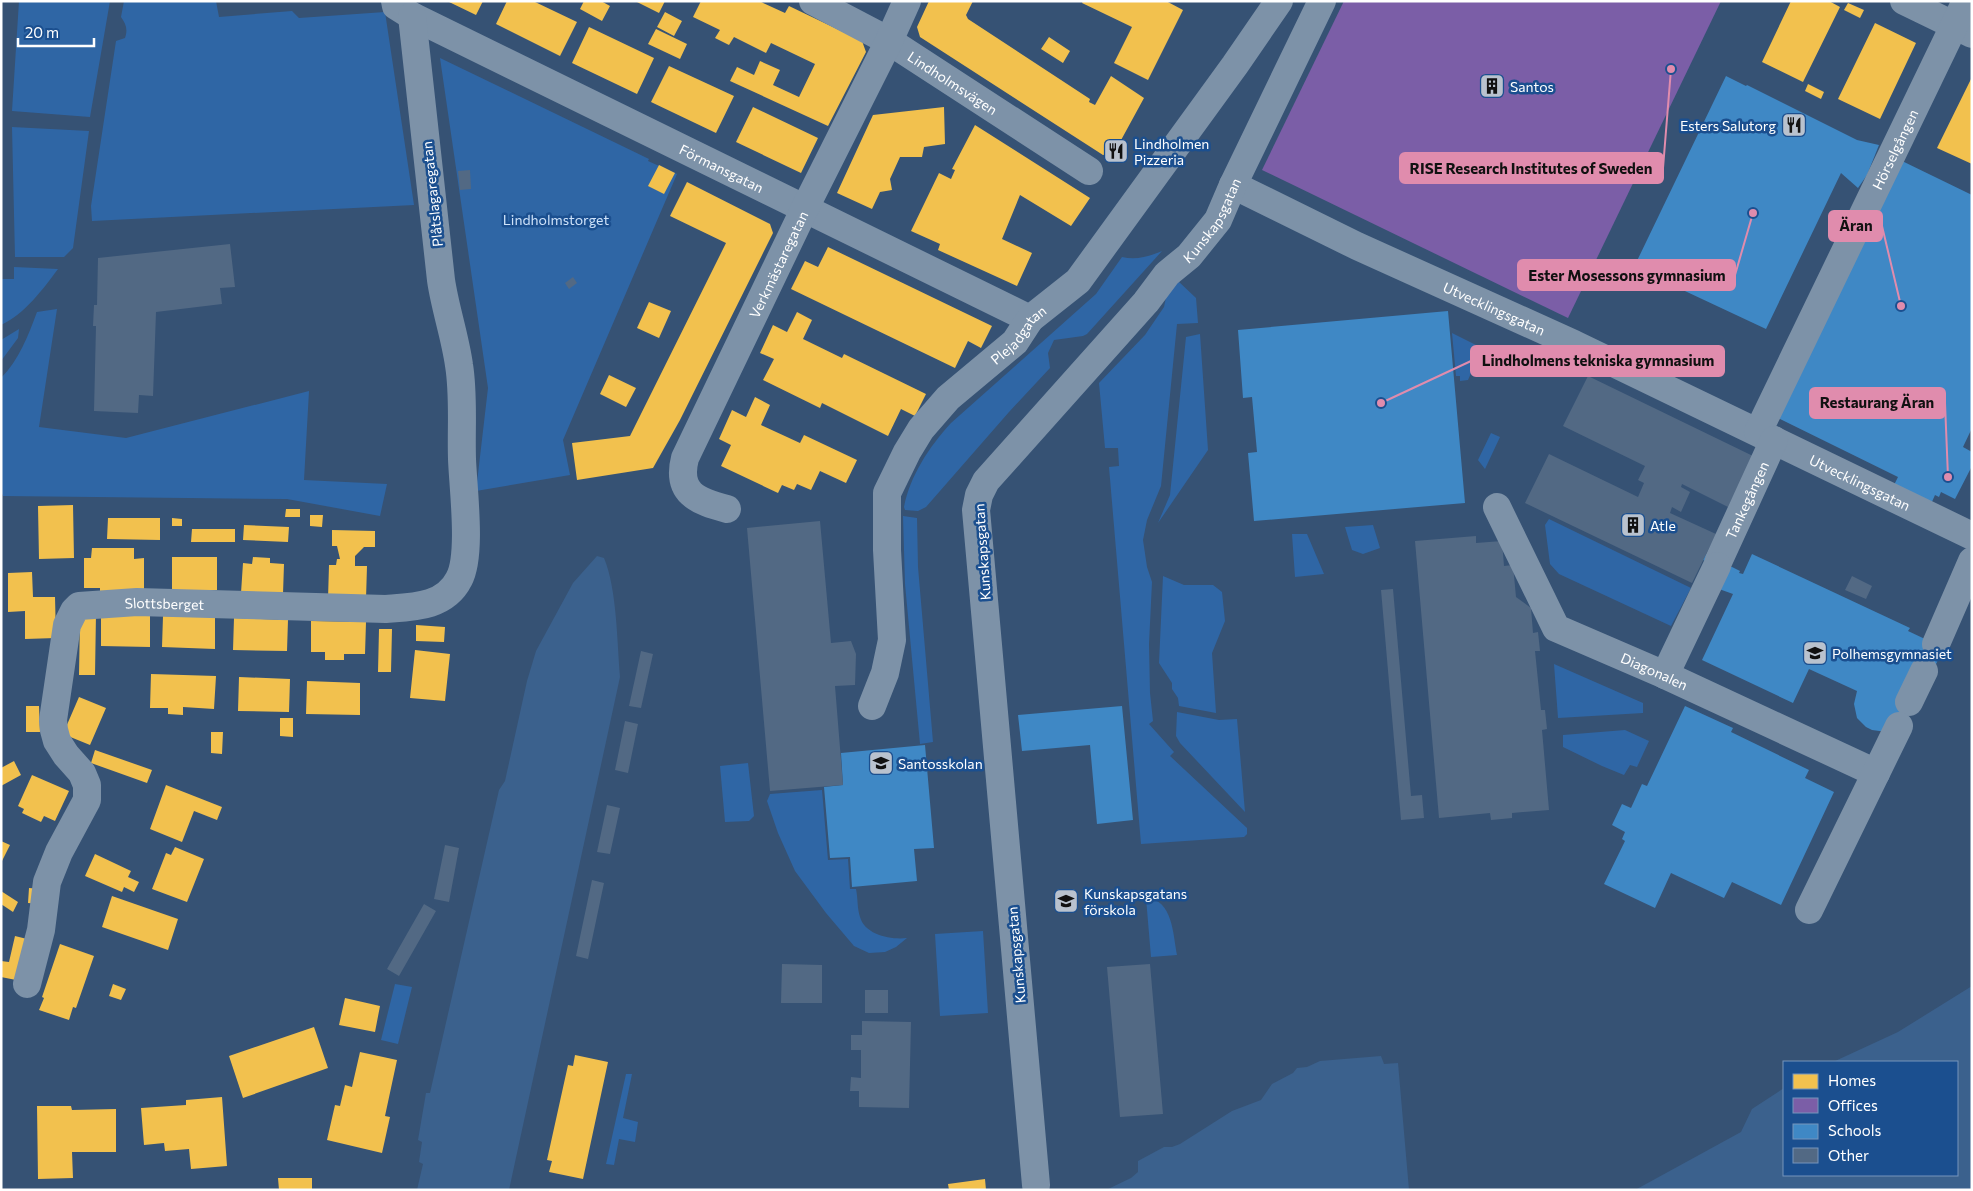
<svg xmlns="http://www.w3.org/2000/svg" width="1973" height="1191" font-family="Commissioner,sans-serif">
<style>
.green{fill:#2f66a5}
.water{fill:#3b618d}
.homes{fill:#f2c14e}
.offices{fill:#7b5ea7}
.schools{fill:#3f88c5}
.building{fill:#526984}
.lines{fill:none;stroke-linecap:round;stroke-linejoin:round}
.street{stroke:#7d92a8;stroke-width:28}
.labels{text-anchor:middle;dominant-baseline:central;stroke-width:5;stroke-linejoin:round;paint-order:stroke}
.street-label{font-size:14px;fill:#fff;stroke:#1b4f8f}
.poi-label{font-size:14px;fill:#fff;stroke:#1b4f8f;text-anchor:start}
.park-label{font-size:14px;fill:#cfe3fa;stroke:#1b4f8f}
.leader{fill:none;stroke:#e08cad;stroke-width:2}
.callout-dot{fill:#e08cad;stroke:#1b4f8f;stroke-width:2}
.callout{fill:#e08cad;stroke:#e08cad;stroke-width:2}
.callout-label{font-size:15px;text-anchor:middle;font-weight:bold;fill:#111}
</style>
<rect width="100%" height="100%" fill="#365274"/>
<path class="green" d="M 19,1 L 110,1 L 90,117 L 12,111 Z
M 124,1 L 216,1 L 219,17 L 292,11 L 299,18 L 385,12 L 414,205 L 92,221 L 91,206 L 116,41 L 125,38 C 128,29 126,24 121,17 Z
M 440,58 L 649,159 L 648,161 L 677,174 L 563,440 L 570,475 L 476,491 L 488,388 Z
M 12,127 L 89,131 L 73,248 L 64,257 L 15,257 Z
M 1162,251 L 1087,334 L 1083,336 L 1054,340 L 1048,353 L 1050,368 L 1009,412 L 926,507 L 918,511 L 905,510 L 904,507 C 910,476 929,447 951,423 L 1096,294 L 1122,257 C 1136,260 1148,257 1162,251 Z
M 14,267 L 58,269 C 43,289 25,314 1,325 L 1,279 L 14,279 Z
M 1177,280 L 1196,298 L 1198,323 L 1177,324 L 1161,486 L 1147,520 L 1143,540 L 1147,567 L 1152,582 L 1149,644 L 1150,693 L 1153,721 L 1149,724 L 1174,752 L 1170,756 L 1247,828 L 1247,834 L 1244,837 L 1141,844 L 1109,467 L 1119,466 L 1118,448 L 1105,448 L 1099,383 L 1145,335 L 1164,307 L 1167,293 Z
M 57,309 L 39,427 L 126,438 L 309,391 L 304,480 L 387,484 L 380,516 L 287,499 L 3,496 L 1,491 L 1,378 C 19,360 28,336 37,312 Z
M 19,329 L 18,338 L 1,361 L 1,340 Z
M 1452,333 L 1482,348 L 1468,380 L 1460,381 L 1460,376 L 1456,376 Z
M 1200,334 L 1208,450 L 1158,523 L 1170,495 L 1186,337 Z
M 1491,433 L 1500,437 L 1485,469 L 1478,460 Z
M 903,516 L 917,518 L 918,567 L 933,742 L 920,744 L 905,584 Z
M 1549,519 L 1691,588 L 1671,626 L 1559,574 L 1550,564 L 1545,525 Z
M 1373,525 L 1380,548 L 1363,554 L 1352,550 L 1345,527 Z
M 1292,534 L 1307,534 L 1324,574 L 1295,577 Z
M 1163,576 L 1184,585 L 1213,585 L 1222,592 L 1225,621 L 1212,653 L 1216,713 L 1179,706 L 1178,698 L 1172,689 L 1172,683 L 1159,663 Z
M 1554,664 L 1643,703 L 1643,713 L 1558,718 Z
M 1177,712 L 1219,720 L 1237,719 L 1245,812 L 1180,743 L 1176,736 Z
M 1625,730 L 1649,741 L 1637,767 L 1630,765 L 1624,775 L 1602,766 L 1563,747 L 1563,735 Z
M 748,763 L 754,816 L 749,821 L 725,822 L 720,766 Z
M 822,790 L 828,860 L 848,859 L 850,889 L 856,889 C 858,898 857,908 860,917 C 865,935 891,940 907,938 L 896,947 L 885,952 L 869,953 L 854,946 L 826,913 L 795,871 L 778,833 L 767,801 L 770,794 Z
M 1146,898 C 1173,899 1173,935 1177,955 L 1151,957 Z
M 983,931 L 988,1013 L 940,1016 L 935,934 Z
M 395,984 L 412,987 L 398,1044 L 381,1040 Z
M 626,1074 L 632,1074 L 623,1118 L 638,1122 L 635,1142 L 619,1139 L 614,1165 L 606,1164 Z"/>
<path class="water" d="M 597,556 L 604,558 C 617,589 617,642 620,677 L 509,1190 L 417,1190 L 423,1164 L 419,1162 L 422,1142 L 418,1140 L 426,1093 L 430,1093 L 499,790 L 505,781 L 527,681 L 536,651 L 573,583 Z
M 1972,986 L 1972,1190 L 1635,1190 L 1741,1132 L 1752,1109 L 1784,1088 L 1784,1175 L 1957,1175 L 1957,1062 L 1833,1062 L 1898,1032 Z
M 1381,1056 L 1384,1064 L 1398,1063 L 1409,1190 L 1106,1190 L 1131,1178 L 1138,1172 L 1138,1161 L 1164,1147 L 1172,1147 L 1180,1144 L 1232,1111 L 1261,1100 L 1272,1084 L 1293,1073 L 1297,1068 L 1307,1067 L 1320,1061 Z"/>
<path class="homes" d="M 447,1 L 483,1 L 476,15 Z
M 507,1 L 533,1 L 577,22 L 560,56 L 496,24 Z
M 584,1 L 601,1 L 610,6 L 602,21 L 580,9 Z
M 635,1 L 665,1 L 659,13 Z
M 701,1 L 759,1 L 785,13 L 789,6 L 862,41 L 866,52 L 828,126 L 730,81 L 737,67 L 754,75 L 760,61 L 780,70 L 773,85 L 799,97 L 815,64 L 771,43 L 766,53 L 734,37 L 729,45 L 715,38 L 720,30 L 693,17 Z
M 929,1 L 973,1 L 966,15 L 968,19 L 1090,99 L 1089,102 L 1095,105 L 1111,76 L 1144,98 L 1114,153 L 1103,155 L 920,37 L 917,27 Z
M 1083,1 L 1166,1 L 1183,10 L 1148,80 L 1114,63 L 1132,27 L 1082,3 Z
M 1791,1 L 1829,1 L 1840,7 L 1803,82 L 1762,62 Z
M 1848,3 L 1864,10 L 1860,18 L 1844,10 Z
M 665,12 L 682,21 L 674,36 L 657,27 Z
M 1875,23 L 1916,43 L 1880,119 L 1838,99 Z
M 589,27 L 654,58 L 637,94 L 572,63 Z
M 656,29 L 687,44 L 680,59 L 648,44 Z
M 1049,37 L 1070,51 L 1063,63 L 1041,49 Z
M 669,66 L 734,96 L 716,133 L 651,102 Z
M 1972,77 L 1972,164 L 1937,148 Z
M 1808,84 L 1824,92 L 1821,99 L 1805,91 Z
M 753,107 L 818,138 L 801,173 L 736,142 Z
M 944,107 L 945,144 L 924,147 L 922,157 L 900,157 L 890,179 L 892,190 L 880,192 L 872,209 L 837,193 L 873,115 Z
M 975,125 L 1090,198 L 1071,226 L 1020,195 L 1002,239 L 1032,253 L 1017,286 L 938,250 L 940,244 L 911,231 L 939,173 L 951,179 L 955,170 L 952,169 Z
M 659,165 L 675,173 L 664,194 L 648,186 Z
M 687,182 L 770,224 L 773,233 L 680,420 L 653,468 L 577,480 L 572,443 L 630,436 L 726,243 L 670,216 Z
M 828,247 L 992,326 L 981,348 L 968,341 L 955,368 L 791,289 L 805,261 L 818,267 Z
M 649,302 L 671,311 L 659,338 L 637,328 Z
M 797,312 L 812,320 L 803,339 L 842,358 L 844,354 L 926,394 L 915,416 L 901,409 L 888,436 L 822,403 L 820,408 L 763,380 L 774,359 L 760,353 L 773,325 L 787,332 Z
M 609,375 L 636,388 L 626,407 L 600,394 Z
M 755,397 L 770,405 L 761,425 L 800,443 L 804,435 L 857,460 L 846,483 L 820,471 L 811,490 L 797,484 L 794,490 L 782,485 L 778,493 L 721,466 L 731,445 L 719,439 L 732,410 L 746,417 Z
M 73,505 L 74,558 L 39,559 L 38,506 Z
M 286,509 L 300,509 L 300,517 L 285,517 Z
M 310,515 L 323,515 L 322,527 L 310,526 Z
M 108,518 L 160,518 L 160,540 L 107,539 Z
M 172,518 L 182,519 L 182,526 L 172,526 Z
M 244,525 L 289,527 L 288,542 L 243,540 Z
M 192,529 L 235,529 L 235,542 L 191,542 Z
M 332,530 L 375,531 L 375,547 L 364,547 L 355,556 L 355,566 L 367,566 L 366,599 L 328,599 L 329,565 L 336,565 L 337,559 L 340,559 L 337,546 L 332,546 Z
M 92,548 L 134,548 L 134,559 L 144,558 L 144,591 L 100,591 L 100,588 L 84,588 L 84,558 L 91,558 Z
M 172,557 L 217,557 L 217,590 L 172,590 Z
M 253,557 L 270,558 L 270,563 L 284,564 L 283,594 L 241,593 L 243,563 L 252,564 Z
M 32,572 L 33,597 L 55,597 L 56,638 L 25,639 L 25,611 L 8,612 L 8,573 Z
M 96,613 L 95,675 L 79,675 L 80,618 Z
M 101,614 L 150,614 L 150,647 L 101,646 Z
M 163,616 L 215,617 L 215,649 L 162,647 Z
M 234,618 L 288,620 L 287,651 L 233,650 Z
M 311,621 L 366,622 L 365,654 L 344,654 L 344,660 L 325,660 L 325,652 L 311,652 Z
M 416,625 L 445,627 L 444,642 L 416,641 Z
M 379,629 L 392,629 L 391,672 L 378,672 Z
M 415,650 L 450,654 L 445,701 L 410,698 Z
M 151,674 L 216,676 L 214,709 L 183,707 L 183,715 L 168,714 L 168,708 L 150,708 Z
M 239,677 L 290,679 L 289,712 L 238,711 Z
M 307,681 L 360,683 L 360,715 L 306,714 Z
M 79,697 L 106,708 L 90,745 L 63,734 Z
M 26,706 L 39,706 L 40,732 L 26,732 Z
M 280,718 L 293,718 L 293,737 L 280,736 Z
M 211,732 L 223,732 L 222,754 L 211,753 Z
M 95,750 L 152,770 L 147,783 L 91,763 Z
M 14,761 L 21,775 L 1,786 L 1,768 Z
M 32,775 L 69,791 L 55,821 L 44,816 L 41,822 L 22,813 L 24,809 L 18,806 Z
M 166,785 L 222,807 L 217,820 L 194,811 L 182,842 L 150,829 Z
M 1,841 L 10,845 L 1,863 Z
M 175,847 L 204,859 L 187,902 L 152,889 L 166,853 L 171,855 Z
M 95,854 L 131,871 L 128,877 L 139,882 L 134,892 L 124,887 L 122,892 L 85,876 Z
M 29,888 L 41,889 L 39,904 L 28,903 Z
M 1,891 L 18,902 L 13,912 L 1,904 Z
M 112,896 L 178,919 L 168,950 L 102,927 Z
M 15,936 L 31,940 L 21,981 L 1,977 L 1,961 L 9,962 Z
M 60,944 L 94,956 L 76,1008 L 73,1007 L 69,1020 L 39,1010 L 44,998 L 42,997 Z
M 113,984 L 126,989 L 121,1000 L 109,996 Z
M 345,998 L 380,1006 L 375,1032 L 339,1025 Z
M 314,1027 L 328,1068 L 243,1098 L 229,1056 Z
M 360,1052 L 397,1060 L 385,1116 L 390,1117 L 382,1153 L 327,1140 L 335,1105 L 340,1106 L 345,1085 L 352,1087 Z
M 575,1055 L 608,1062 L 583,1179 L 549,1172 L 552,1161 L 547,1160 L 568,1065 L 573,1066 Z
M 222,1097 L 227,1166 L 191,1169 L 189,1149 L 165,1151 L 164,1143 L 144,1145 L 141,1108 L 186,1105 L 186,1100 Z
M 37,1106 L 71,1106 L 72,1110 L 116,1109 L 116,1152 L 72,1152 L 73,1178 L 38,1179 Z
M 278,1178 L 312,1178 L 312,1190 L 279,1190 Z
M 985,1179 L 986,1190 L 949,1190 L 948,1184 Z"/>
<path class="offices" d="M 1344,1 L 1721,1 L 1568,318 L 1262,170 Z"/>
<path class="schools" d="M 1726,76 L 1746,86 L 1747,85 L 1857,140 L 1879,145 L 1867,175 L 1858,188 L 1841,173 L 1766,329 L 1655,277 L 1656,276 L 1635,265 Z
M 1900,160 L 1972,195 L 1972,428 L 1963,447 L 1972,452 L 1972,466 L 1955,499 L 1941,492 L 1939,497 L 1935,495 L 1931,504 L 1893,487 L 1898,477 L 1776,417 Z
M 1448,311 L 1465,503 L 1254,521 L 1248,453 L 1257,452 L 1252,397 L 1243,398 L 1238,330 Z
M 1706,554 L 1740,571 L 1739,573 L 1743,574 L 1752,554 L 1910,628 L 1908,631 L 1944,648 L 1931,674 L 1909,709 L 1907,716 L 1887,732 L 1872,730 L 1866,727 L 1857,718 L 1854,704 L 1857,691 L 1809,669 L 1793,703 L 1702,660 L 1733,594 L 1719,589 L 1727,571 L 1703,560 Z
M 1122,706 L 1133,820 L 1097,824 L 1090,745 L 1022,751 L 1018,715 Z
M 1685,706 L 1733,728 L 1731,732 L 1809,770 L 1805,778 L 1834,792 L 1781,905 L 1732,882 L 1724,898 L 1671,873 L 1655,908 L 1604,884 L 1625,841 L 1622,839 L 1625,832 L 1612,825 L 1622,804 L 1631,808 L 1642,784 L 1647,786 Z
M 925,745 L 934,848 L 914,849 L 917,881 L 852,887 L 850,857 L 830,858 L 824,787 L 843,785 L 841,753 Z"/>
<path class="building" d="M 470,170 L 471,189 L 460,190 L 458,171 Z
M 230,244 L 235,287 L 220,288 L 222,304 L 156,312 L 153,396 L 139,395 L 138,413 L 94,411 L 96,326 L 93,326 L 94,305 L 97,305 L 98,258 Z
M 573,277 L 577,283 L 569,289 L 565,283 Z
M 1588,376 L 1753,456 L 1728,507 L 1682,484 L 1681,487 L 1690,492 L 1681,512 L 1672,507 L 1670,513 L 1716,534 L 1692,583 L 1525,503 L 1549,454 L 1638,497 L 1644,483 L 1638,480 L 1645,466 L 1563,426 Z
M 820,521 L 831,643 L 851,641 L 856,654 L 855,685 L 835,686 L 843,785 L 770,791 L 747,528 Z
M 1476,536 L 1476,543 L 1502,541 L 1504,566 L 1513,565 L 1516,597 L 1531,608 L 1533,633 L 1538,632 L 1540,651 L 1535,651 L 1541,710 L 1545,710 L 1547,729 L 1542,730 L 1549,810 L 1512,813 L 1512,818 L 1491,820 L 1490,813 L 1439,818 L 1415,541 Z
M 1852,576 L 1872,586 L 1866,599 L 1845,590 Z
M 1393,589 L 1411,796 L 1422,795 L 1424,818 L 1401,820 L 1381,590 Z
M 641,651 L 653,654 L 641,708 L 629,706 Z
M 625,721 L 638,724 L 628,773 L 615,770 Z
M 607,805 L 620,808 L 610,854 L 597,852 Z
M 445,845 L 459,848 L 449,902 L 434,899 Z
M 592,880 L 604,883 L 588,959 L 576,956 Z
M 424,904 L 436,911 L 399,976 L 387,969 Z
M 782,964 L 822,965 L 822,1003 L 781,1003 Z
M 1150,964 L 1163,1114 L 1120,1117 L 1107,967 Z
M 865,990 L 888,990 L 888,1013 L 865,1013 Z
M 862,1021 L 911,1022 L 909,1108 L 859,1107 L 859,1091 L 850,1091 L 851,1077 L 861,1078 L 861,1050 L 851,1050 L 851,1035 L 862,1035 Z"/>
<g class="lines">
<g class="street">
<path id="s1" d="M 395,1 L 396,6 L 412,16 L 1030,319"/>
<path id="s2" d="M 813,1 L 889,41 L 1089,171"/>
<path d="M 1904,1 L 1972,34"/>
<path id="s3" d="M 1233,185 L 1357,246 L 1574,344 L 1972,536"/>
<path id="s4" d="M 1758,432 L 1966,1"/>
<path id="s5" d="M 1497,507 L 1556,628 L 1665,675 L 1876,773"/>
<path id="s6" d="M 727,509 C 697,501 676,493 685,458 L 805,208 L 889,41 L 907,1"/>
<path id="s7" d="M 1719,560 L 1774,440"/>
<path d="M 1936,644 L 1972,561"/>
<path d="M 1665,675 L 1717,566"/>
<path d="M 1909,702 L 1924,671"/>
<path id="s8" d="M 872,706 L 885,673 L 892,640 L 887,550 L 887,493 L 907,452 L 921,429 L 948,398 L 1015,342 L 1030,319 L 1078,281 L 1235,65 L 1279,1"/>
<path d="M 1809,910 L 1899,726"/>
<path id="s9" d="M 27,984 L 41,930 L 47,882 L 59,852 L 87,800 L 87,785 L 82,773 L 66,755 L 57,741 L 54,730 L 53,720 L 67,625 L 74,611 L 79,606 L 137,602 L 386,609 C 413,607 445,607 459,579 C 472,555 463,488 462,459 C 461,427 464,396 459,365 C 455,336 445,308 441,280 C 431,192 422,104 412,16"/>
<path id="s10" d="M 1036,1185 L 976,510 L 979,495 L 986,481 L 1146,302 L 1167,274 L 1189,256 L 1218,220 L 1233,185 L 1322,1"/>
</g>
</g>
<defs>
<symbol id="building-square" viewBox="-11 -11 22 22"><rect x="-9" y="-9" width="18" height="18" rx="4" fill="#b9c2ce" stroke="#1b4f8f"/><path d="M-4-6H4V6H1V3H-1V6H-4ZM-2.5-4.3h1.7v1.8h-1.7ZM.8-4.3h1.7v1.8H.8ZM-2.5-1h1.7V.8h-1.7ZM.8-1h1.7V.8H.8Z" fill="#111"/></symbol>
<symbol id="restaurant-square" viewBox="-11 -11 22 22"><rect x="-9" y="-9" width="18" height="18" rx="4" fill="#b9c2ce" stroke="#1b4f8f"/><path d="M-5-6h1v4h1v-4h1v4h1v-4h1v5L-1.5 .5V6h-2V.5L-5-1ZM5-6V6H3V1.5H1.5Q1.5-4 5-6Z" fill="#111"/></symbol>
<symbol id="school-square" viewBox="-11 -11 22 22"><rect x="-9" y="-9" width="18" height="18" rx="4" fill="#b9c2ce" stroke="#1b4f8f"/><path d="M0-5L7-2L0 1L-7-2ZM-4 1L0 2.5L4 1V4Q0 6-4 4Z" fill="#111"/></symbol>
</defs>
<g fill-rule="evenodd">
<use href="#building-square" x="1478" y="72" width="28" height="28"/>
<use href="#restaurant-square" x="1780" y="111" width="28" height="28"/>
<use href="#restaurant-square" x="1102" y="137" width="28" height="28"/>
<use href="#building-square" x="1619" y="511" width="28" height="28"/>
<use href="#school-square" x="1801" y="639" width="28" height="28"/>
<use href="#school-square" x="867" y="749" width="28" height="28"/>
<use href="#school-square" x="1052" y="887" width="28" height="28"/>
</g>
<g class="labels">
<g class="street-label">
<text stroke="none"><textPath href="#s2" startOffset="162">Lindholmsvägen</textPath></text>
<text stroke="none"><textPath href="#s4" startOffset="314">Hörselgången</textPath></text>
<text stroke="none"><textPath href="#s1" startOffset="369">Förmansgatan</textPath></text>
<text transform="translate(432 194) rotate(-96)">Plåtslagaregatan</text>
<text stroke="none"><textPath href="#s10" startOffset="1055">Kunskapsgatan</textPath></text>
<text stroke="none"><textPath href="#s6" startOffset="292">Verkmästaregatan</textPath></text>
<text stroke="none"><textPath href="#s3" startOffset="289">Utvecklingsgatan</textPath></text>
<text stroke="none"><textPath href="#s8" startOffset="425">Plejadgatan</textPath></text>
<text stroke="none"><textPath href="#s3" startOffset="694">Utvecklingsgatan</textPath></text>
<text stroke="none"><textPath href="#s7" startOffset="66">Tankegången</textPath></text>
<text transform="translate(982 552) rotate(-94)">Kunskapsgatan</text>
<text stroke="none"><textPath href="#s9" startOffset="490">Slottsberget</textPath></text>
<text stroke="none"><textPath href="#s5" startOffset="242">Diagonalen</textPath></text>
<text transform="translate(1016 955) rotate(-95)">Kunskapsgatan</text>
</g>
<g class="poi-label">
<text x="1510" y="86">Santos</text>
<text x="1776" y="125" text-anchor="end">Esters Salutorg</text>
<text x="1134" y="143">Lindholmen<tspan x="1134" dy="16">Pizzeria</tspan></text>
<text x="1650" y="525">Atle</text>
<text x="1832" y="653">Polhemsgymnasiet</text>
<text x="898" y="763">Santosskolan</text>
<text x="1084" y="893">Kunskapsgatans<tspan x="1084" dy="16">förskola</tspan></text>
</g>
<g class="park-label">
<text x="556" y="219">Lindholmstorget</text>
</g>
</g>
<path class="leader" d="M1671 69L1663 168M1901 306L1882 226M1753 213L1735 275M1381 403L1471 361M1948 477L1945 403"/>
<g class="callout-dot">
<circle cx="1671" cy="69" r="5"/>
<circle cx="1901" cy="306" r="5"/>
<circle cx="1753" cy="213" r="5"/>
<circle cx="1381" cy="403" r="5"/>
<circle cx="1948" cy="477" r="5"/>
</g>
<g class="callout">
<rect x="1400" y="153" width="263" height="30" rx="5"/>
<rect x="1829" y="211" width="53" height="30" rx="5"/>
<rect x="1518" y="260" width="217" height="30" rx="5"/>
<rect x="1471" y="346" width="253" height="30" rx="5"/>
<rect x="1810" y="388" width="135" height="30" rx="5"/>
</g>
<g class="callout-label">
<text x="1531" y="174">RISE Research Institutes of Sweden</text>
<text x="1856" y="231">Äran</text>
<text x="1627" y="281">Ester Mosessons gymnasium</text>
<text x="1598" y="366">Lindholmens tekniska gymnasium</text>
<text x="1877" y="408">Restaurang Äran</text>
</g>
<rect width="1973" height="1191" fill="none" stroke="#ffffff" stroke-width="5"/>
<rect x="1783" y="1061" width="175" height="115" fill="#1b4f8f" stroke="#7695bc"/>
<rect x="1793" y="1074" width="25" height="15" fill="#f2c14e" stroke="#7695bc"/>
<text x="1828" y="1086" font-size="15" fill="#ffffff">Homes</text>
<rect x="1793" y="1098" width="25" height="15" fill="#7b5ea7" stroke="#7695bc"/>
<text x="1828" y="1111" font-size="15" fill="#ffffff">Offices</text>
<rect x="1793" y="1124" width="25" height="15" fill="#3f88c5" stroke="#7695bc"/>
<text x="1828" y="1136" font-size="15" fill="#ffffff">Schools</text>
<rect x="1793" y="1148" width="25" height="15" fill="#526984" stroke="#7695bc"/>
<text x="1828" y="1161" font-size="15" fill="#ffffff">Other</text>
<path d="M18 38v8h76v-8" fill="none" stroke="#ffffff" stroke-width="2.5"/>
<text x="25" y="38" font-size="15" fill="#ffffff" stroke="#1b4f8f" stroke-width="4" paint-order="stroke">20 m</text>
</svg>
